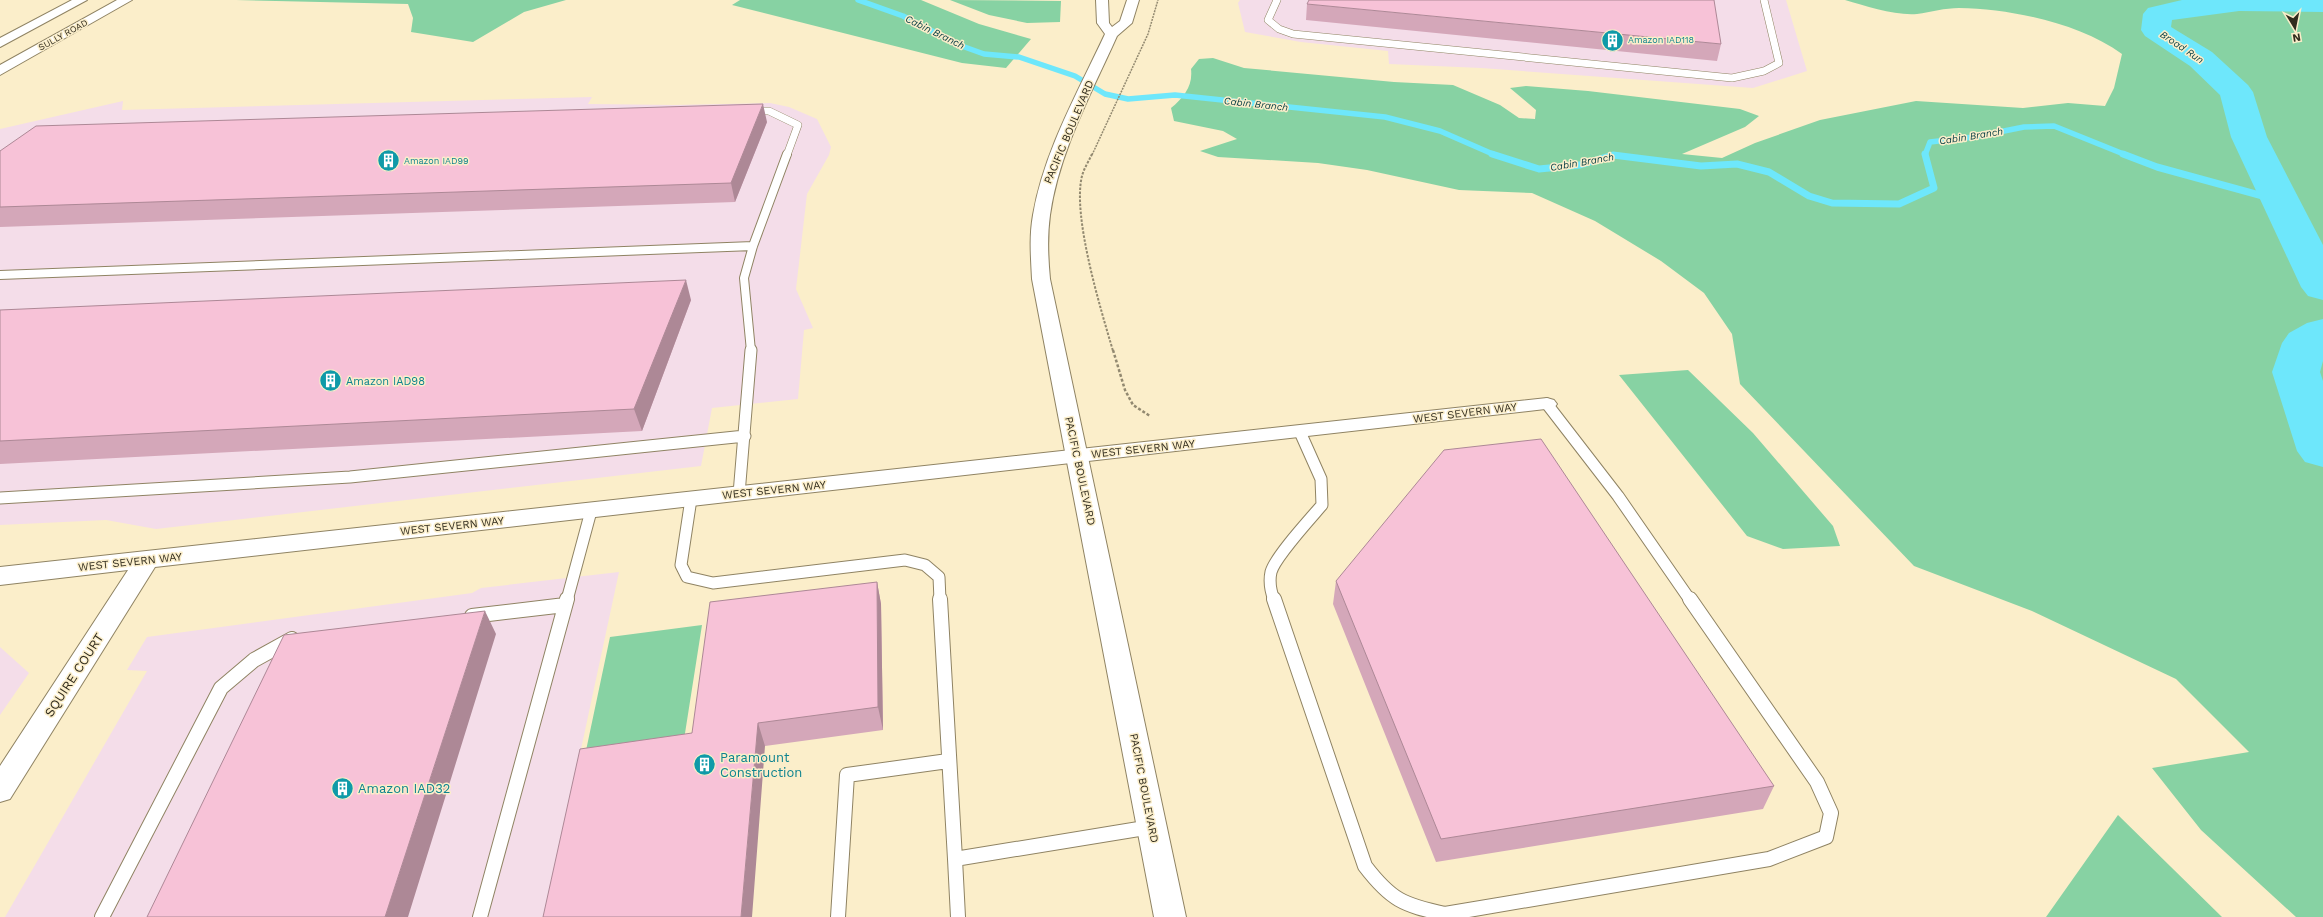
<svg xmlns="http://www.w3.org/2000/svg" width="2323" height="917" font-family="'Work Sans',sans-serif">
<style>
.industrial{fill:#f4dde9}
.green{fill:#87d2a3}
.lines{fill:none;stroke-linecap:round;stroke-linejoin:round}
.stream-far1{stroke:#6ee7fb;stroke-width:5.5}
.stream{stroke:#6ee7fb;stroke-width:7}
.river{fill:#6ee7fb;fill-rule:evenodd}
.service-far3-casing{stroke:#8f8363;stroke-width:8}
.service-far2-casing{stroke:#8f8363;stroke-width:10}
.service-far1-casing{stroke:#8f8363;stroke-width:13}
.service-casing{stroke:#8f8363;stroke-width:16}
.minor-casing{stroke:#8f8363;stroke-width:2}
.secondary-casing{stroke:#8f8363;stroke-width:2}
.motorway-casing{stroke:#8f8363;stroke-width:2}
.path-far2{stroke:#928970;stroke-width:1.5;stroke-dasharray:2 1;stroke-linecap:butt}
.path-far1{stroke:#928970;stroke-width:2;stroke-dasharray:2.5 1.5;stroke-linecap:butt}
.path{stroke:#928970;stroke-width:2.5;stroke-dasharray:3 2;stroke-linecap:butt}
.service-far3{stroke:#fff;stroke-width:7}
.service-far2{stroke:#fff;stroke-width:8}
.service-far1{stroke:#fff;stroke-width:11}
.service{stroke:#fff;stroke-width:14}
.minor{fill:#fff;fill-rule:evenodd}
.secondary{fill:#fff;fill-rule:evenodd}
.motorway{fill:#fff;fill-rule:evenodd}
.wall{fill:#d4a7b9}
.shaded-wall{fill:#ad8896}
.building{fill:#f7c2d7;stroke:#ad8896}
.labels{text-anchor:middle;dominant-baseline:central;stroke-width:3;stroke-linejoin:round;paint-order:stroke}
.far-street-label{font-size:9px;fill:#312c1e;stroke:#fbeeca}
.far-culture-label{font-size:9px;fill:#0d838f;stroke:#fbeeca;text-anchor:start}
.far-water-label{font-size:10px;font-style:italic;fill:#003a42;stroke:#fbeeca}
.street-label{font-size:11px;fill:#312c1e;stroke:#fbeeca}
.culture-label{font-size:11px;fill:#0d838f;stroke:#fbeeca;text-anchor:start}
.near-street-label{font-size:13px;fill:#312c1e;stroke:#fbeeca}
.near-culture-label{font-size:13px;fill:#0d838f;stroke:#fbeeca;text-anchor:start}
</style>
<rect width="100%" height="100%" fill="#fbeeca"/>
<path class="industrial" d="M 1240,0 L 1786,0 L 1807,71 L 1753,88 L 1481,68 L 1389,64 L 1388,51 L 1301,42 L 1245,32 L 1238,3 Z
M 592,97 L 588,104 L 674,105 L 770,103 L 789,107 L 817,119 L 831,147 L 829,155 L 807,194 L 796,289 L 813,328 L 804,330 L 798,399 L 712,408 L 701,466 L 156,529 L 106,520 L 0,525 L 0,129 L 123,101 L 122,110 Z
M 619,572 L 545,917 L 5,917 L 147,671 L 127,670 L 147,637 L 472,593 L 481,588 Z
M 0,647 L 29,673 L 0,715 Z"/>
<path class="green" d="M 236,0 L 566,0 L 524,12 L 473,42 L 411,32 L 413,18 L 408,4 Z
M 740,0 L 921,0 L 979,24 L 1031,39 L 1006,68 L 962,63 L 732,5 Z
M 950,0 L 1061,1 L 1060,22 L 1027,23 L 989,15 Z
M 1845,0 L 2323,0 L 2323,917 L 2296,917 L 2201,830 L 2152,768 L 2249,752 L 2176,679 L 2032,611 L 1914,566 L 1740,384 L 1732,334 L 1704,293 L 1661,261 L 1595,221 L 1532,193 L 1459,190 L 1367,170 L 1318,163 L 1218,157 L 1200,151 L 1237,139 L 1223,131 L 1174,121 L 1171,108 C 1184,97 1193,86 1191,69 L 1199,59 L 1213,58 L 1244,68 L 1394,82 L 1453,85 L 1500,105 L 1519,118 L 1535,119 L 1536,110 L 1510,88 L 1526,86 L 1588,91 L 1740,109 L 1759,116 L 1745,127 L 1682,154 L 1722,158 L 1755,143 L 1820,120 L 1916,101 L 2023,108 L 2068,103 L 2105,106 L 2114,88 L 2122,54 C 2079,23 2012,9 1959,8 C 1945,8 1931,12 1917,14 C 1896,16 1866,6 1845,0 Z
M 1688,370 L 1753,433 L 1833,526 L 1840,546 L 1783,549 L 1747,536 L 1619,375 Z
M 702,625 L 683,746 L 584,760 L 610,637 Z
M 2118,815 L 2222,917 L 2046,917 Z"/>
<g class="lines">
<path class="stream-far1" d="M 858,0 L 903,16 L 959,45 L 984,54 L 1019,57 L 1075,76 L 1105,94 L 1128,99 L 1175,95 L 1385,117 L 1440,131 L 1495,155
M 1925,155 L 1930,142 L 1974,137 L 2024,127 L 2054,126 L 2126,155"/>
<path class="stream" d="M 1492,154 L 1539,169 L 1580,165 L 1613,155 L 1701,166 L 1737,164 L 1769,172 L 1809,196 L 1832,203 L 1899,204 L 1934,188 L 1925,154
M 2123,154 L 2157,167 L 2281,201"/>
<path class="river" d="M 2182,0 L 2323,0 L 2323,12 L 2239,11 L 2172,20 L 2171,27 L 2212,52 L 2248,85 L 2253,92 L 2267,137 L 2323,245 L 2323,300 L 2308,296 L 2301,287 L 2231,137 L 2220,95 L 2190,66 L 2145,36 L 2141,30 L 2143,14 L 2148,8 Z
M 2323,319 L 2323,361 L 2320,372 L 2323,381 L 2323,467 L 2305,462 L 2297,451 L 2272,372 L 2282,343 L 2289,333 L 2307,323 Z"/>
<defs>
<path id="service-far3" d="M 1277,0 L 1268,20 L 1279,29 L 1293,34 L 1732,78 L 1764,71 L 1779,63 L 1764,0
M 750,111 L 769,111 L 798,125 L 787,155"/>
<path id="service-far2" d="M 0,275 L 753,246
M 751,351 L 744,278 L 753,246 L 787,154"/>
<path id="service-far1" d="M 1547,404 L 1618,496 L 1690,600
M 739,494 L 751,350
M 0,498 L 350,477 L 745,436
M 691,499 L 681,565 L 687,577 L 713,583 L 905,560 L 925,565 L 939,577 L 940,600
M 567,600 L 591,511
M 1274,600 C 1271,592 1269,581 1271,572 C 1275,557 1310,519 1322,505 L 1321,479 L 1300,432"/>
<path id="service" d="M 940,599 L 955,859 L 1151,827
M 1274,599 L 1365,866 C 1391,900 1403,905 1445,914 L 1769,859 L 1826,837 L 1831,813 L 1817,782 L 1690,599
M 472,616 L 565,605
M 955,859 L 958,917
M 102,917 L 221,688 L 254,660 L 292,639
M 480,917 L 567,599
M 838,917 L 847,775 L 948,761"/>
<path id="minor" d="M 1547,398 L 1554,400 L 1557,404 L 1554,408 L 155,567 L 10,799 L 0,802 L 0,766 L 128,570 L 0,585 L 0,567 Z"/>
<path id="secondary" d="M 1096,0 L 1108,0 L 1109,23 L 1112,27 L 1120,21 L 1127,0 L 1139,0 L 1132,23 L 1117,36 C 1091,94 1059,152 1050,215 C 1047,237 1048,258 1050,279 L 1186,917 L 1154,917 L 1032,279 C 1031,258 1029,237 1033,215 C 1044,151 1078,92 1105,34 L 1097,23 Z"/>
<path id="motorway" d="M 72,0 L 87,0 L 0,47 L 0,38 Z
M 117,0 L 132,0 L 0,75 L 0,65 Z"/>
</defs>
<use href="#service-far3" class="service-far3-casing"/>
<use href="#service-far2" class="service-far2-casing"/>
<use href="#service-far1" class="service-far1-casing"/>
<use href="#service" class="service-casing"/>
<use href="#minor" class="minor-casing"/>
<use href="#secondary" class="secondary-casing"/>
<use href="#motorway" class="motorway-casing"/>
<path class="path-far2" d="M 1092,155 L 1148,34 L 1158,0"/>
<path class="path-far1" d="M 1092,154 C 1089,161 1084,168 1082,176 C 1072,216 1101,310 1113,351"/>
<path class="path" d="M 1113,350 L 1125,390 L 1133,405 L 1150,416"/>
<use href="#service-far3" class="service-far3"/>
<use href="#service-far2" class="service-far2"/>
<use href="#service-far1" class="service-far1"/>
<use href="#service" class="service"/>
<use href="#minor" class="minor"/>
<use href="#secondary" class="secondary"/>
<use href="#motorway" class="motorway"/>
</g>
<path class="wall" d="M 1307,4 L 1721,44 L 1717,61 L 1306,20 Z
M 767,122 L 735,202 L 0,227 L 0,151 Z
M 691,300 L 642,431 L 0,464 L 0,310 Z
M 1336,581 L 1774,786 L 1763,809 L 1436,862 L 1333,604 Z
M 877,582 L 881,604 L 883,730 L 765,746 L 692,733 Z"/>
<path class="shaded-wall" d="M 763,104 L 767,122 L 735,202 L 731,183 Z
M 686,280 L 691,300 L 642,431 L 634,409 Z
M 877,582 L 881,604 L 883,730 L 878,707 Z
M 485,611 L 496,634 L 408,917 L 385,917 Z
M 758,723 L 765,746 L 752,917 L 741,917 Z"/>
<path class="building" d="M 1309,0 L 1714,0 L 1721,44 L 1307,4 Z
M 763,104 L 731,183 L 0,207 L 0,151 L 36,126 Z
M 686,280 L 634,409 L 0,441 L 0,310 Z
M 1541,439 L 1774,786 L 1441,839 L 1336,581 L 1444,450 Z
M 877,582 L 878,707 L 758,723 L 741,917 L 543,917 L 580,749 L 692,733 L 710,602 Z
M 485,611 L 385,917 L 147,917 L 284,635 Z"/>
<defs>
<symbol id="building-disc" viewBox="-11 -11 22 22"><circle r="9.5" fill="#0f9aa8" stroke="#fbeeca"/><path d="M-4-6H4V6H1V3H-1V6H-4ZM-2.5-4.3h1.7v1.8h-1.7ZM.8-4.3h1.7v1.8H.8ZM-2.5-1h1.7V.8h-1.7ZM.8-1h1.7V.8H.8Z" fill="#fff"/></symbol>
</defs>
<g fill-rule="evenodd">
<use href="#building-disc" x="1600" y="28" width="25" height="25"/>
<use href="#building-disc" x="376" y="148" width="25" height="25"/>
<use href="#building-disc" x="318" y="368" width="25" height="25"/>
<use href="#building-disc" x="692" y="752" width="25" height="25"/>
<use href="#building-disc" x="330" y="776" width="25" height="25"/>
</g>
<g class="labels">
<g class="far-street-label">
<text transform="translate(63 35) rotate(-29)">SULLY ROAD</text>
</g>
<g class="far-culture-label">
<text x="1628" y="40">Amazon IAD118</text>
<text x="404" y="161">Amazon IAD99</text>
</g>
<g class="far-water-label">
<text transform="translate(935 32) rotate(26)">Cabin Branch</text>
<text transform="translate(2182 47) rotate(34)">Broad Run</text>
<text transform="translate(1256 104) rotate(6)">Cabin Branch</text>
<text transform="translate(1971 136) rotate(-9)">Cabin Branch</text>
<text transform="translate(1582 162) rotate(-10)">Cabin Branch</text>
</g>
<g class="street-label">
<text transform="translate(1069 132) rotate(-67)">PACIFIC BOULEVARD</text>
<text transform="translate(1465 413) rotate(-7)">WEST SEVERN WAY</text>
<text transform="translate(1143 449) rotate(-6)">WEST SEVERN WAY</text>
<text transform="translate(1080 471) rotate(78)">PACIFIC BOULEVARD</text>
<text transform="translate(774 490) rotate(-6)">WEST SEVERN WAY</text>
<text transform="translate(452 526) rotate(-6)">WEST SEVERN WAY</text>
<text transform="translate(130 562) rotate(-6)">WEST SEVERN WAY</text>
<text transform="translate(1144 788) rotate(79)">PACIFIC BOULEVARD</text>
</g>
<g class="culture-label">
<text x="346" y="381">Amazon IAD98</text>
</g>
<g class="near-street-label">
<text transform="translate(74 675) rotate(-57)">SQUIRE COURT</text>
</g>
<g class="near-culture-label">
<text x="720" y="757">Paramount<tspan x="720" dy="15">Construction</tspan></text>
<text x="358" y="788">Amazon IAD32</text>
</g>
</g>
<g transform="translate(2295 28) rotate(170)" stroke="#fbeeca" stroke-width="3" paint-order="stroke">
<path d="M0-3L7 15L0 10L-7 15Z" fill="#312c1e"/>
<text y="-6" font-size="11" font-weight="bold" text-anchor="middle" fill="#312c1e">N</text>
</g>
</svg>
